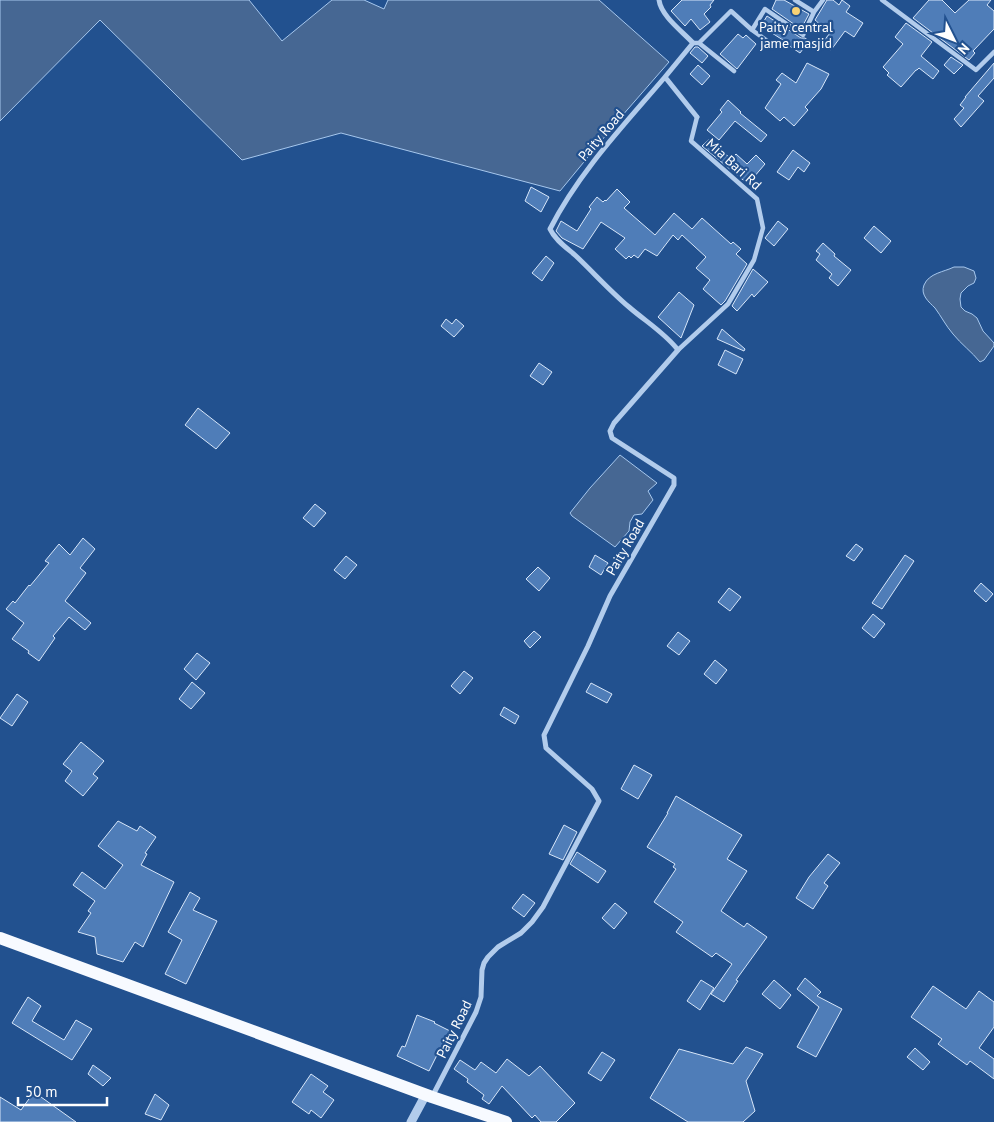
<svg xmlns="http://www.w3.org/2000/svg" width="994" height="1122" font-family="'PT Sans',sans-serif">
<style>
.water{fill:#466793;stroke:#a6c7ed}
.building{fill:#4f7db8;stroke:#d7e6f9}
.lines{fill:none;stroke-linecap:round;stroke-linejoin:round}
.pedestrian{stroke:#b2ccec;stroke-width:4.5}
.minor{stroke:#b2ccec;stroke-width:5}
.tertiary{stroke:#b2ccec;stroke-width:9}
.primary{stroke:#f7faff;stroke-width:12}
.poi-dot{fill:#f8d274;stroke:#22518f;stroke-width:2}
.labels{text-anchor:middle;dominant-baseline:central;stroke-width:4.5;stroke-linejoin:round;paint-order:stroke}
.poi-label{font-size:14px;fill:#fff;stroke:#22518f}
.street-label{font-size:14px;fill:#fff;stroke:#22518f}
</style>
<rect width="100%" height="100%" fill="#22518f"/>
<path class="water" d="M 0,0 L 249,0 L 282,41 L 332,0 L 364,0 L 384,9 L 388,0 L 599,0 L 669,62 L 621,117 L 560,191 L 341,133 L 242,160 L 100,20 L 0,121 Z
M 954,267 L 964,267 L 974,271 L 976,278 L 974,283 L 968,286 L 961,293 L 960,299 L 961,307 L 965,311 L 972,314 L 977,318 L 983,331 L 994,343 L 994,346 L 984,360 L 980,362 C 972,352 961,344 953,334 C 946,326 941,316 935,308 C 929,302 920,295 924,285 C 929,273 944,272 954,267 Z
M 620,455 L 657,483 L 648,491 L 653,500 L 642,514 L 634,515 L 630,522 L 629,531 L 615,547 L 572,516 L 570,513 L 590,488 Z"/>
<path class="building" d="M 682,0 L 714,0 L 710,5 L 711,7 L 704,14 L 710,22 L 700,30 L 691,19 L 685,26 L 671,11 Z
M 776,0 L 784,0 L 809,14 L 801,29 L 772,9 Z
M 827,0 L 833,0 L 839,5 L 842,0 L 850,6 L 846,12 L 863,23 L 854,37 L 845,31 L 831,50 L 822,43 L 830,33 L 815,20 Z
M 929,0 L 942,0 L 955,13 L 969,0 L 991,0 L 987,5 L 994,11 L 994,29 L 973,51 L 975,53 L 969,60 L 913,18 Z
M 767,16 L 801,38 L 805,38 L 809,41 L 800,53 L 785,43 L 786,42 L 761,26 Z
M 906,23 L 932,42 L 921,56 L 939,71 L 933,79 L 919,68 L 917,70 L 916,70 L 901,87 L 887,75 L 889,73 L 883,67 L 903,44 L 895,37 Z
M 738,34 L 743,38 L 746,35 L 756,44 L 737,69 L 720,54 Z
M 695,47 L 698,47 L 708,56 L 702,63 L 690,53 Z
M 951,57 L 963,65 L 954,74 L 944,65 Z
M 807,63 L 829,74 L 821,89 L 805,107 L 808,110 L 794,126 L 784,117 L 780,121 L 765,108 L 781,84 L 776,80 L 782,73 L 796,83 Z
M 994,63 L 994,78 L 978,96 L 984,101 L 961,127 L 954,119 L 964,108 L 960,105 L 966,97 L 965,97 Z
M 698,65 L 710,76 L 702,85 L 690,74 Z
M 728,100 L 741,112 L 740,113 L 767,135 L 761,142 L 735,121 L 719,140 L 707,130 L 722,112 L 720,110 Z
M 709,139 L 731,159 L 736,154 L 747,164 L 756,155 L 765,164 L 748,184 L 702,146 Z
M 793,150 L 810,163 L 804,172 L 798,167 L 789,180 L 777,172 Z
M 531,187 L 549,197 L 541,212 L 525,201 Z
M 617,189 L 630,202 L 624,208 L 655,235 L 674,213 L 692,229 L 702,218 L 731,244 L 733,242 L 741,249 L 736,254 L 747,264 L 725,301 L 721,305 L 703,289 L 710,280 L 696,268 L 706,257 L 682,235 L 678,240 L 673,235 L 657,256 L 645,249 L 638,258 L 634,255 L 631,258 L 629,256 L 626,259 L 615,249 L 625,238 L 601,222 L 583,249 L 562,238 L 556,231 L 561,221 L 577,231 L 591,209 L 589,207 L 597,197 L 603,202 L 605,200 L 606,201 Z
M 778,221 L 788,229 L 774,246 L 765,238 Z
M 874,226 L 891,241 L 881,253 L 864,238 Z
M 823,243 L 835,254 L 834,256 L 851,270 L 838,286 L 829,278 L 832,274 L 816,260 L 820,254 L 816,251 Z
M 546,256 L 554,263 L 542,281 L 532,273 Z
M 753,269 L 768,282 L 754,297 L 752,294 L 737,311 L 732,306 Z
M 679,292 L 694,305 L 681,338 L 658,317 Z
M 446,319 L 452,324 L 456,319 L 464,326 L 454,337 L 441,326 Z
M 722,329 L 745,349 L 744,351 L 717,339 Z
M 725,350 L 743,359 L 736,374 L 718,365 Z
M 539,363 L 552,372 L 543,385 L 530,376 Z
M 198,408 L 230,433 L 216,449 L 185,425 Z
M 315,504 L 326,513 L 314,527 L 303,518 Z
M 83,538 L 95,549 L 80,568 L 86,573 L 65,601 L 91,623 L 85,630 L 69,617 L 53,636 L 55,638 L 39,661 L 28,653 L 29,651 L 12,639 L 24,623 L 6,609 L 13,601 L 15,603 L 29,585 L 30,586 L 49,563 L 45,561 L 59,544 L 70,555 Z
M 856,544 L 863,549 L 854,561 L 846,556 Z
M 595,555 L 608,563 L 601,575 L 589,567 Z
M 905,555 L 914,561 L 882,609 L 872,603 Z
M 346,556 L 357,565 L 345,579 L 334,570 Z
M 538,567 L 550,578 L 539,591 L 526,579 Z
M 981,583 L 993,594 L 986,602 L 974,591 Z
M 729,588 L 741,597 L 730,611 L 718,602 Z
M 873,614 L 885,624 L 874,638 L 862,628 Z
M 534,631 L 541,637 L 530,648 L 524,641 Z
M 678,632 L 690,641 L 679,655 L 667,646 Z
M 197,653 L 210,663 L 196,680 L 184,669 Z
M 715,660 L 727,670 L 716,684 L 704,674 Z
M 464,671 L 473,678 L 460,694 L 451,686 Z
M 192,682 L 205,693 L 191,709 L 179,699 Z
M 591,683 L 612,694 L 607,703 L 586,692 Z
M 17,694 L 28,702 L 12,726 L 0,718 Z
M 504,707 L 519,716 L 515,724 L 500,715 Z
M 81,742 L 104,761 L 93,774 L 98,778 L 83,796 L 65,781 L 72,771 L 63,764 Z
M 634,765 L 652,775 L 638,799 L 621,789 Z
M 676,796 L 742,835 L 727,859 L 747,871 L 721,911 L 744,927 L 747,923 L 767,937 L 736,980 L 738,981 L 724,1002 L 711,994 L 732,964 L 716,953 L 712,957 L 676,932 L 683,922 L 654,902 L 676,869 L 673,867 L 675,864 L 647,847 L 668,813 L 667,813 Z
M 118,821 L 137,831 L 140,826 L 156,837 L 145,853 L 147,854 L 141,865 L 174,882 L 143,947 L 135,942 L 123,962 L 97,954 L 95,937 L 78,932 L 91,913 L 88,911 L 95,901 L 73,885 L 82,872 L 105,889 L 123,865 L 98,846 Z
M 564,825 L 577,832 L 563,860 L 549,854 Z
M 577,852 L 606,871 L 598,883 L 570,864 Z
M 828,854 L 840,863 L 824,883 L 828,886 L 813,909 L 796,898 L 809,877 Z
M 190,892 L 200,898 L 193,910 L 217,921 L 186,984 L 165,974 L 182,940 L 168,932 Z
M 523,894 L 535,903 L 524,917 L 512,908 Z
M 615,903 L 627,913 L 614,929 L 602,918 Z
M 805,978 L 821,992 L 817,996 L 842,1009 L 816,1057 L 797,1047 L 819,1007 L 797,989 Z
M 701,980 L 714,988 L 700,1010 L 687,1001 Z
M 774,980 L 791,995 L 780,1009 L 762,994 Z
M 933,986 L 966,1009 L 979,991 L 994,1002 L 994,1027 L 979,1048 L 994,1059 L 994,1079 L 970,1061 L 967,1065 L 938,1044 L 942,1039 L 911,1017 Z
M 28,997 L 41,1006 L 32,1021 L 64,1040 L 76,1020 L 92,1029 L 72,1060 L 12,1023 Z
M 417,1015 L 435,1022 L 434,1023 L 452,1032 L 440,1056 L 437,1055 L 429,1071 L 397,1056 L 402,1046 L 405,1047 Z
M 746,1047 L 763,1054 L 746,1081 L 755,1111 L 743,1122 L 688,1122 L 650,1098 L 679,1049 L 733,1064 Z
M 915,1048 L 930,1062 L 923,1070 L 907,1057 Z
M 602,1052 L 615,1060 L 601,1081 L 588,1073 Z
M 507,1059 L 529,1076 L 540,1066 L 575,1103 L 556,1122 L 541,1122 L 535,1115 L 532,1118 L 502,1086 L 489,1104 L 482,1099 L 484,1095 L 467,1082 L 468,1079 L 454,1069 L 460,1060 L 475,1070 L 481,1062 L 496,1073 Z
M 93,1065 L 111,1078 L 103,1086 L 88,1074 Z
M 311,1074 L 328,1086 L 323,1092 L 334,1100 L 321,1118 L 311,1110 L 309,1114 L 292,1102 Z
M 34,1092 L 76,1122 L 0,1122 L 0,1097 L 21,1110 Z
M 155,1094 L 169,1105 L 161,1120 L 145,1114 Z"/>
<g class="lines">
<path class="pedestrian" d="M 795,0 L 814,12
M 882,0 L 976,70 L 994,52
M 752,30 L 765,9 L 803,35 L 814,12 L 823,0
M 693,43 L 699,43 L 731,11 L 752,30 L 773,45
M 699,43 L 734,71
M 678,350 L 728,304 L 754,260 L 763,228 L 757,199 L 691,141 L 697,117"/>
<path class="minor" d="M 659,0 C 661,16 683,32 693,43 L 665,77 L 697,117
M 432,1097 L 476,1012 L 481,997 L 482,970 L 484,963 L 488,957 L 498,947 L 521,933 L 532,922 L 543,907 L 599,801 L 592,789 L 546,748 L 544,735 L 588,646 L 610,596 L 674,485 L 674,478 L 612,438 L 610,431 L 614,423 L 678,350 C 665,333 645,321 629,307 C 610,291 594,273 576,256 C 567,248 555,240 550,229 C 579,172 624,125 665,77"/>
<path class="tertiary" d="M 411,1122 L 426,1094"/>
<path class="primary" d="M 0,938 L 432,1097 L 506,1122"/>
</g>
<circle class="poi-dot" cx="796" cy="11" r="5"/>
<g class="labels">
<g class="poi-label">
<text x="796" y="27">Paity central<tspan x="796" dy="16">jame masjid</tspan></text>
</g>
<g class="street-label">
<text transform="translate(601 135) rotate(-50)">Paity Road</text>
<text transform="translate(734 164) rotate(42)">Mia Bari Rd</text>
<text transform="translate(625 547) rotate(-60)">Paity Road</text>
<text transform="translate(454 1029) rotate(-64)">Paity Road</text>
</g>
</g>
<g transform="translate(954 40) rotate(132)" stroke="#22518f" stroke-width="4" paint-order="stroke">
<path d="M0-4L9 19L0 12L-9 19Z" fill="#ffffff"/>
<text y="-8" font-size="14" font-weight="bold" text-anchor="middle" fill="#ffffff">N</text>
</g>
<path d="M18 1097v8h89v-8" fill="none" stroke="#ffffff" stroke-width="2.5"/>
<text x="25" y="1097" font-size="15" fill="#ffffff" stroke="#22518f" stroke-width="4" paint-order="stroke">50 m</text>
</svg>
